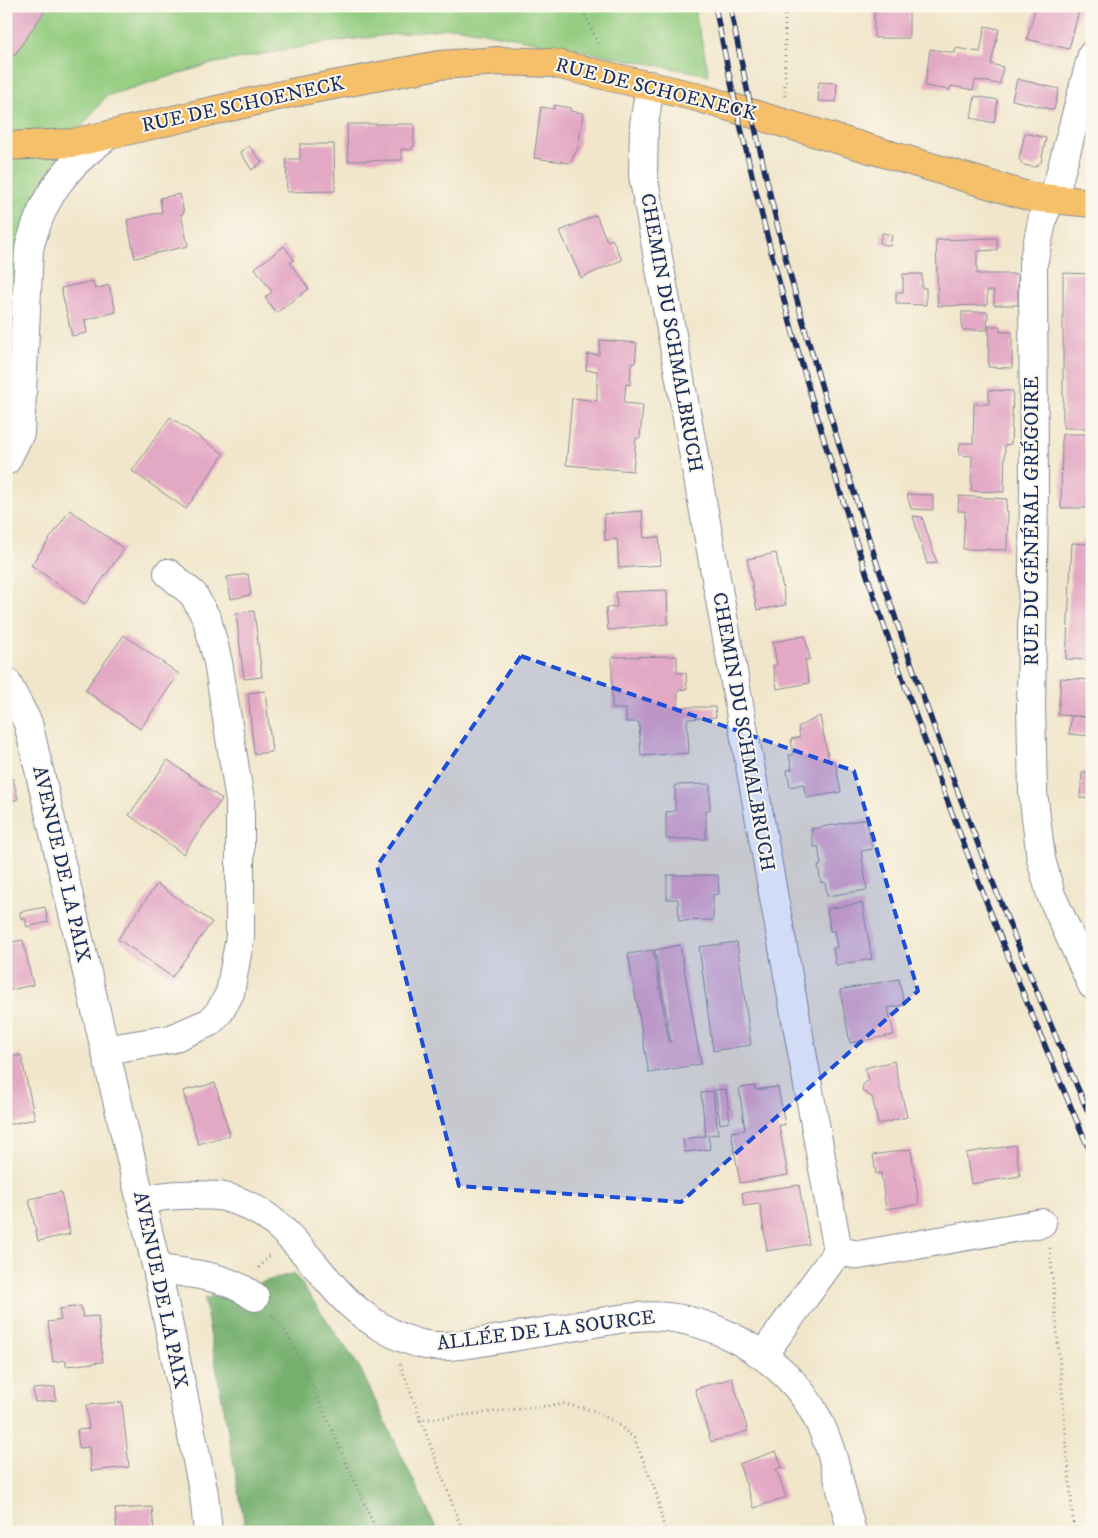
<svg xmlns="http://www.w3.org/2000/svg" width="1098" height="1538" font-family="'IM FELL DW Pica',serif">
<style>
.green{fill:#93cc7f;stroke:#577e6e}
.forest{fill:#76b06e;stroke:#487066}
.building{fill:#e3a8c4}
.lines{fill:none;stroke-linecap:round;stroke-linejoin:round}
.minor-casing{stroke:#868a94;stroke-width:30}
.major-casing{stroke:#868a94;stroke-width:30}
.path{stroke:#868a94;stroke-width:3;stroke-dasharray:1 4;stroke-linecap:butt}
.minor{stroke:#fff;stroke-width:28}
.major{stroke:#f6c06b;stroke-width:28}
.rail-casing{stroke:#1b2f5e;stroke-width:5.5}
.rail{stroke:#fbf7ec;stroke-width:4;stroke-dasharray:11;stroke-linecap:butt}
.marked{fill:#1d4ed8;fill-opacity:0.2;stroke:#1d4ed8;stroke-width:4;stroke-dasharray:10 6;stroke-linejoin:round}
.labels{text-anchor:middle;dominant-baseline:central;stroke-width:4;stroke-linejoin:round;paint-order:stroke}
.street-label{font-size:20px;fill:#1b2f5e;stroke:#fbf7ec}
</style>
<rect width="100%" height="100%" fill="#fbf7ec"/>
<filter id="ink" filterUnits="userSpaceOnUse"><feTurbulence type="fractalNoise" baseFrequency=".02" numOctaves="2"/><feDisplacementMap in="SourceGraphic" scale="10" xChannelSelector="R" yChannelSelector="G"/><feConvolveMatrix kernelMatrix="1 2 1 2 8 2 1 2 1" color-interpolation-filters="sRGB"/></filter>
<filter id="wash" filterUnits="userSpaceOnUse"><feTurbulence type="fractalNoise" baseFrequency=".0096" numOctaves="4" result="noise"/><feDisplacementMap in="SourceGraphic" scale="20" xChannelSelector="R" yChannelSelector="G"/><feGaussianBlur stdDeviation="1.12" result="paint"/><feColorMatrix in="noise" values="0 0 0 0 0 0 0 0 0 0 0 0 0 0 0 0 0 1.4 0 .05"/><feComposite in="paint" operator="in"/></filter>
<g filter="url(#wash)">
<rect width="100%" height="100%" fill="#f1e6cb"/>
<path class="green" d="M 6,6 L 694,6 L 709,75 L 456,27 L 323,43 L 210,64 L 106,96 L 71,141 L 13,304 L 6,386 Z"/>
<path class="forest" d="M 294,1273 L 360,1368 L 438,1532 L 246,1532 L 204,1299 Z"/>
<g id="blocks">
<path class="building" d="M 6,6 L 48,6 L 14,56 L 6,51 Z
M 874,6 L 909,6 L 909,38 L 874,38 Z
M 1036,6 L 1080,6 L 1069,49 L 1027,39 Z
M 985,26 L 999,29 L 991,64 L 1003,67 L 1000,84 L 975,80 L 973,90 L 951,86 L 950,90 L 925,86 L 930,49 L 955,53 L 956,48 L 980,52 Z
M 1017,79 L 1059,89 L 1054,110 L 1012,100 Z
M 819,82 L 837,83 L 836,102 L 818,101 Z
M 975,96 L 998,100 L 994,123 L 971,118 Z
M 554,105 L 571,108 L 570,111 L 583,113 L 578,148 L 570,163 L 534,158 L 541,107 L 554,109 Z
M 347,124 L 414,124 L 414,145 L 411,150 L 401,149 L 402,160 L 348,161 Z
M 1025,133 L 1046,138 L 1041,162 L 1035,167 L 1023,165 L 1019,159 Z
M 300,144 L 334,144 L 335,191 L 287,192 L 286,159 L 300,159 Z
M 249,146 L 262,162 L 252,170 L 240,152 Z
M 180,194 L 184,213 L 181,214 L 188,246 L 135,258 L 127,220 L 162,212 L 160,198 Z
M 596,215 L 607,241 L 612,239 L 622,260 L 581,278 L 560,231 Z
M 882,233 L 892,235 L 890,246 L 880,243 Z
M 997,238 L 997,250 L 977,251 L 977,274 L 1018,274 L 1018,305 L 994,305 L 994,291 L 987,291 L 987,305 L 938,306 L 936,240 Z
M 284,246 L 294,260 L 290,263 L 309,289 L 276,313 L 265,297 L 272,292 L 255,268 Z
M 1063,273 L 1092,274 L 1092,428 L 1063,428 Z
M 903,274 L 922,274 L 922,288 L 926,288 L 926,305 L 896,304 L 896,292 L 903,292 Z
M 93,281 L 95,289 L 109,285 L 116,312 L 85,320 L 87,333 L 72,336 L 61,288 Z
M 962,312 L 988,312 L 987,330 L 962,330 Z
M 989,326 L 1000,326 L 1000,332 L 1012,332 L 1012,368 L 988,367 Z
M 600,340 L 637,343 L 635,363 L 631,363 L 630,385 L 626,384 L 624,403 L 643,405 L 640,438 L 636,438 L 633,471 L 566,465 L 572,398 L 597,401 L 597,371 L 586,370 L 588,354 L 599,355 Z
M 989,390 L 1013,391 L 1011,444 L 1005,445 L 1004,492 L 971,491 L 972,456 L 959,455 L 960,443 L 973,443 L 974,404 L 989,404 Z
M 170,417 L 224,454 L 186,509 L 132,471 Z
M 1062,434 L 1092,434 L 1092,508 L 1061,508 Z
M 907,494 L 933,495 L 933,510 L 911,509 Z
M 959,496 L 1007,499 L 1006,511 L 1008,511 L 1007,550 L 963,549 L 965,511 L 958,511 Z
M 70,510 L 124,549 L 85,604 L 31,565 Z
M 642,511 L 644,538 L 659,537 L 661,565 L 619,568 L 617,539 L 605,540 L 604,514 Z
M 913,516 L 922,517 L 937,563 L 927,564 Z
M 1087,532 L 1092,532 L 1092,660 L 1066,659 L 1072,543 L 1087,544 Z
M 776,553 L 786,605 L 757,610 L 747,559 Z
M 248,574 L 251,595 L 231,599 L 227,577 Z
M 667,590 L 668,624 L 608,630 L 606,608 L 617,607 L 616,592 Z
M 254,611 L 262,677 L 244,679 L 236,613 Z
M 124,635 L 179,674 L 140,729 L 85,690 Z
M 805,636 L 810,659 L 805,660 L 809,683 L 777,689 L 773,665 L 777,665 L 773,642 Z
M 677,656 L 677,673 L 686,673 L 687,689 L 678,690 L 678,707 L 715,707 L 716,717 L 687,719 L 689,753 L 641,756 L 639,722 L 626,722 L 626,709 L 612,709 L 612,657 Z
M 1061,678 L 1092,680 L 1092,717 L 1058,715 Z
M 265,691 L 272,752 L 254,754 L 248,693 Z
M 820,716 L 829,762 L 835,761 L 841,792 L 806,798 L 803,784 L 790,787 L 787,770 L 792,769 L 789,755 L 793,755 L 791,739 L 800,737 L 798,727 Z
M 1071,716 L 1092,718 L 1092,736 L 1069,734 Z
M 168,760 L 222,799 L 183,854 L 129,815 Z
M 1082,772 L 1092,772 L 1092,799 L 1080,798 Z
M 13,779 L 18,799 L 6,803 L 6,781 Z
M 710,784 L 710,810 L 706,810 L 706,839 L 666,839 L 666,812 L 675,811 L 675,785 Z
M 866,819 L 872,849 L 861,851 L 867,890 L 827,896 L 825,882 L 821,883 L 818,866 L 821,865 L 818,846 L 814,847 L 811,829 Z
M 667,875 L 718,875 L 719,894 L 713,895 L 713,920 L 679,921 L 678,899 L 667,899 Z
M 157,884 L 212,922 L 172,977 L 118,939 Z
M 862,903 L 872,959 L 836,965 L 833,948 L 837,947 L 834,931 L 830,931 L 827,909 Z
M 45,907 L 48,922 L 27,927 L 25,918 L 21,919 L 20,912 Z
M 23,940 L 33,985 L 6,991 L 6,943 Z
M 737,942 L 751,1045 L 713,1051 L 699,947 Z
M 680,945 L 701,1064 L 649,1073 L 628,954 L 653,950 L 669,1042 L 671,1042 L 655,950 Z
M 899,979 L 904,1005 L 888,1008 L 894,1035 L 850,1043 L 840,990 Z
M 21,1055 L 35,1119 L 6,1125 L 6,1058 Z
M 894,1061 L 907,1117 L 878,1124 L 872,1097 L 862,1091 L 863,1085 L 868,1081 L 865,1068 Z
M 215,1083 L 230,1135 L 198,1144 L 183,1091 Z
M 755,1086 L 755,1090 L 778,1087 L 785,1125 L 779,1125 L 788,1175 L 740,1183 L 731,1132 L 745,1130 L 739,1088 Z
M 726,1089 L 730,1122 L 720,1124 L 715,1090 Z
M 713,1091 L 718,1134 L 708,1135 L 710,1149 L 685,1152 L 683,1139 L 706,1136 L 701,1093 Z
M 1015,1145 L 1020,1176 L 971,1184 L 966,1153 Z
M 911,1149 L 919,1204 L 886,1209 L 881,1173 L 876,1174 L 873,1155 Z
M 799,1185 L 809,1244 L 767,1251 L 760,1204 L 744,1206 L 742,1193 Z
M 61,1192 L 70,1234 L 38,1241 L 29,1199 Z
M 81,1306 L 83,1317 L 98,1316 L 103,1362 L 66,1366 L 66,1360 L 53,1362 L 48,1322 L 61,1320 L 59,1309 Z
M 732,1378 L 748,1431 L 711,1442 L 695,1389 Z
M 55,1387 L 56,1400 L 35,1402 L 33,1389 Z
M 122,1402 L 129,1467 L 91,1471 L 89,1447 L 79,1448 L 77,1430 L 89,1429 L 86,1405 Z
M 776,1451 L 782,1467 L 776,1469 L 786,1497 L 754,1508 L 739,1464 Z
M 152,1507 L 154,1532 L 117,1532 L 115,1509 Z"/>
</g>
</g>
<g filter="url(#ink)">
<use href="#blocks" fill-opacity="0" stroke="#868a94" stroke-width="1"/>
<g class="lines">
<defs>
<path id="minor" d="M 1092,55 L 1057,186 L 1043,217 L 1033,264 L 1034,493 L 1031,707 L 1033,792 L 1041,859 L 1051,895 L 1092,985
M 650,85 L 644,125 L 643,175 L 838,1251 L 763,1355
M 6,461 L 20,433 L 29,249 C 42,198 63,168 106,137
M 6,681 L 28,723 L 157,1269 L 204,1494 L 208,1532
M 105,1050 L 171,1039 L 210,1022 L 220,1011 L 230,993 L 240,937 L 240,801 L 218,662 L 207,619 L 193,594 L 168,573
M 141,1202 C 160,1195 178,1194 198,1195 C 206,1196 216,1195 224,1197 C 277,1209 305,1256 339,1293 C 360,1316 394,1339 426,1345 C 442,1348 459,1345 475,1343 C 513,1337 550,1331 588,1324 C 614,1320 640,1314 667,1317 C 724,1323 790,1364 816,1416 C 835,1451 841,1494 852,1532
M 838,1251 L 859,1255 L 1042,1223
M 157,1269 C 191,1273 227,1276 255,1297"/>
<path id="major" d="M 6,146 L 73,143 L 291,93 L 439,65 L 499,61 L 552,63 L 693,96 L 1031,197 L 1092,203"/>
</defs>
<use href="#minor" class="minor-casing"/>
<use href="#major" class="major-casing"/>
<path class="path" d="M 581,6 L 599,46
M 785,96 L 785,6
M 1050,1248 L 1074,1532
M 259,1268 L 271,1254
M 272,1315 L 285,1332 L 300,1358 L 377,1532
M 400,1364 L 463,1532
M 419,1420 L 564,1404 L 592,1410 L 615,1422 L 634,1438 L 656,1492 L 665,1532"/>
<use href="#minor" class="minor"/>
<use href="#major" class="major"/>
<defs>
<path id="rail" d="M 715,6 C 793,403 931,786 1092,1156
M 730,6 C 748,95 766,184 789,271 C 867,561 972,846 1092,1121"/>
</defs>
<use href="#rail" class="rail-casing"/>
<use href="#rail" class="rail"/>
</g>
</g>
<path class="marked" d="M 521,656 L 854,771 L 918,991 L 681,1202 L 459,1186 L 377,866 Z"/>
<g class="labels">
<g class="street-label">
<text transform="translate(656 90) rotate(14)">RUE DE SCHOENECK</text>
<text transform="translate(243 105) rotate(-12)">RUE DE SCHOENECK</text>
<text transform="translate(671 333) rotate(80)">CHEMIN DU SCHMALBRUCH</text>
<text transform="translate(1032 521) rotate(-90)">RUE DU GÉNÉRAL GRÉGOIRE</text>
<text transform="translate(743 732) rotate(80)">CHEMIN DU SCHMALBRUCH</text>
<text transform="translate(61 864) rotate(77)">AVENUE DE LA PAIX</text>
<text transform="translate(160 1290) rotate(78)">AVENUE DE LA PAIX</text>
<text transform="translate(546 1331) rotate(-7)">ALLÉE DE LA SOURCE</text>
</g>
</g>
<rect width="1098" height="1538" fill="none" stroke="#fbf7ec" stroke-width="25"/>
</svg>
